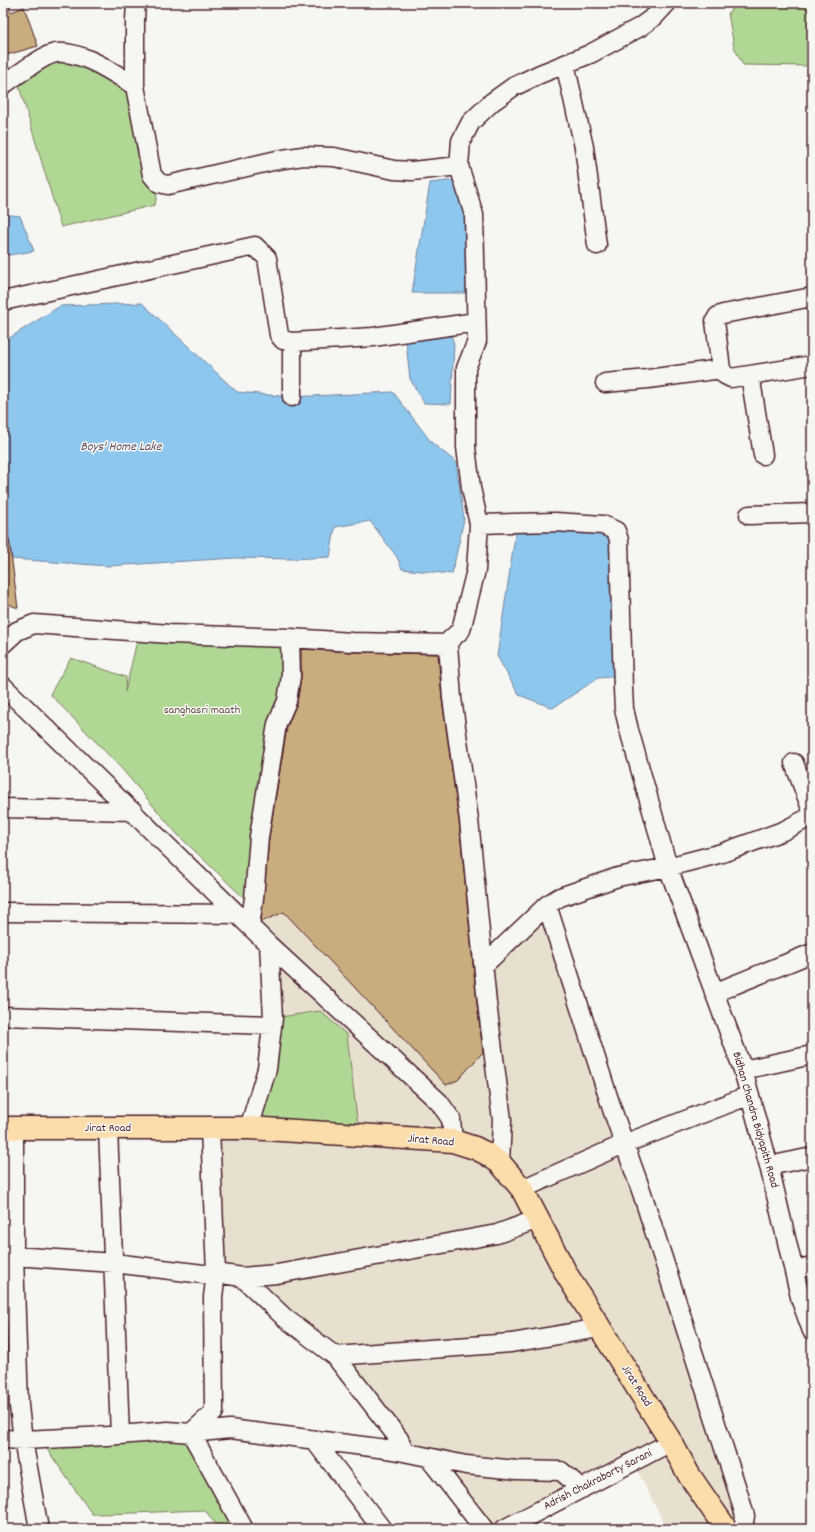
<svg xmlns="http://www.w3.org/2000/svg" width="815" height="1532" font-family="Dekko,sans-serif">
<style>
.built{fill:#e8e0cf}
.green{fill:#b0d894;stroke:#7d7c60}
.water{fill:#8ec7ed;stroke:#73849f}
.building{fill:#c9ad7e;stroke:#4a1f2b}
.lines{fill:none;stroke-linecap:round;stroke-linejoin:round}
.minor-casing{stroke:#4a1f2b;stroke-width:21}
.major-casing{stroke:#4a1f2b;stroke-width:25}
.minor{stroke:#f6f6f2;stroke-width:18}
.major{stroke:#fbddab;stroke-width:22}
.labels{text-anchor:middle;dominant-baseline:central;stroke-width:3;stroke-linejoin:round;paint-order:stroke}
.park-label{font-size:12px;fill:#644d45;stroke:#f6f6f2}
.street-label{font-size:12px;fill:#4a1f2b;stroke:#f6f6f2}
.water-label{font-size:13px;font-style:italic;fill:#5e5165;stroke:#f6f6f2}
</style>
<rect width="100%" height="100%" fill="#f6f6f2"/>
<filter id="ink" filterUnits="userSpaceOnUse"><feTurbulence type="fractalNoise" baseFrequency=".025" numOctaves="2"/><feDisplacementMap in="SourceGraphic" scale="8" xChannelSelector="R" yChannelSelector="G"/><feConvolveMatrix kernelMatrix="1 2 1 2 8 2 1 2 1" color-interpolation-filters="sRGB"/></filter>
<g filter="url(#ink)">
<path class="built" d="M 547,905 L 743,1529 L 667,1529 L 633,1462 L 504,1529 L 484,1529 L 429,1458 L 405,1452 L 335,1356 L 242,1277 L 216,1273 L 210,1128 L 249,1128 L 273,1018 L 269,945 L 250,926 L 284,912 L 446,1085 L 458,1080 L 492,1042 L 484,965 Z"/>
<path class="green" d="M 739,3 L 812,3 L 812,66 L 743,65 L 734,47 L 728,13 Z
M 55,53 L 135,86 L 159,183 L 155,205 L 61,227 L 16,76 Z
M 139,632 L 290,638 L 247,901 L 178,835 L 121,768 L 50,694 L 71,658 L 126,677 L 125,692 Z
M 320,1011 L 347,1035 L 359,1135 L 249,1128 L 273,1018 Z
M 191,1433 L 238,1520 L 225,1529 L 219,1529 L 205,1510 C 167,1511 130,1514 92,1514 L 40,1439 Z"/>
<path class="water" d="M 463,179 L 476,293 L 412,293 L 430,183 Z
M 3,214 L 20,216 L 34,251 L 3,256 Z
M 142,303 L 237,392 L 292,397 L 393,392 L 432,443 L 456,462 L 464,519 L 452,574 L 402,569 L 397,557 L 370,521 L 335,527 L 330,557 L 293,559 L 235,558 L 108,566 L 12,559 L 3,492 L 3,342 L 60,306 Z
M 448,326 L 454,344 L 451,404 L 424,403 L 410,379 L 405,333 Z
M 517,523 L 616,531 L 623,676 L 598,678 L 553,708 L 519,695 L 497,656 Z"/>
<path class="building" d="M 3,3 L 8,3 L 11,12 L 24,7 L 38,46 L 3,56 Z
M 3,539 L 9,539 L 18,608 L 3,602 Z
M 301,649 L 352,652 L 438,654 L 442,699 L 459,821 L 477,1004 L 483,1052 L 458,1080 L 446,1085 L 284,912 L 261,922 L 269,838 L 287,727 L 297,703 L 301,678 Z"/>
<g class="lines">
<defs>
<path id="minor" d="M 136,3 L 135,20 L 135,86 L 152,175 L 159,183 L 168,185 L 277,160 L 303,156 L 334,157 L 394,170 L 412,171 L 459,166
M 565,64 L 584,147 L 597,245
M 3,85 C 15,77 42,55 56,53 C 81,50 114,73 135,86
M 812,297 L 723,314 L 718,316 L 715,321 L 721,369 L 725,375 L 731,378 L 812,365
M 3,301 L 255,246 L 267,258 L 279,335 L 283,340 L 292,342 L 373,337 L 476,322
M 292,342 L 292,397
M 750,375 L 763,455
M 605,383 L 648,379 L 721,369
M 749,515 L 812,513
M 479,524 L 555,522 L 603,525 L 616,531 L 619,540 L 623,689 L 624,709 L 629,730 L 668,867 L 743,1070 L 769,1166 L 801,1301 L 812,1331
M 3,644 L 17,631 L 34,624 L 170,634 L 290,638
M 3,686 L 269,945 L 439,1102 L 451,1119 L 453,1141
M 794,763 L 812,811
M 3,808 L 133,811
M 547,905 L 613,1112 L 642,1193 L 738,1492 L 745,1516 L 743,1529
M 3,912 L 238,914
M 250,926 L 254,898 L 259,837 L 277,724 L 287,701 L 291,676 L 290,638 L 352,642 L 448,644
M 484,965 L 547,905 L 560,897 L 618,877 L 668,867 L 722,853 L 783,831 L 812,816
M 714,993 L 812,953
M 3,1016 L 272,1025
M 743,1070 L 812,1055
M 14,1128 L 14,1256 L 19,1406 L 23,1440 L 39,1529
M 108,1128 L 120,1435
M 210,1128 L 216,1273 L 213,1297 L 214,1412 L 191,1433 L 244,1529
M 249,1128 L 267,1069 L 273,1018 L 269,945
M 500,1163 L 502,1120 L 487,1003 L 469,820 L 452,698 L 448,644 L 450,640 L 461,630 L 476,570 L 479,524 L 471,488 L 466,447 L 466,368 L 477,341 L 474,215 L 459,166 L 461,141 L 471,122 L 492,102 L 513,87 L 540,74 L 590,54 L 640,27 L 655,16 L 667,3
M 769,1166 L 812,1157
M 522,1189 L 624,1144 L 750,1095
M 3,1254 L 14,1256 L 114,1263 L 203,1274 L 216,1273 L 242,1277 L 277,1274 L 497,1234 L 538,1219
M 794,1270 L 812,1266
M 242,1277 L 285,1318 L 335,1356 L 511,1343 L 600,1328
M 335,1356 L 399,1439 L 405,1452
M 3,1439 L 23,1440 L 107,1436 L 168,1431 L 191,1433 L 230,1429 L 394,1450 L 466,1465 L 517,1470 L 561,1471 L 582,1489
M 314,1440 L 382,1529
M 429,1458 L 484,1529
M 504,1529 L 671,1442"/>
<path id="major" d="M 3,1128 L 249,1128 L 453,1141 L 475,1148 L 487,1154 L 500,1163 L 522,1189 L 567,1275 L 671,1442 L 689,1475 L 726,1529"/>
</defs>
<use href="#minor" class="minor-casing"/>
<use href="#major" class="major-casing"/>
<use href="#minor" class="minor"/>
<use href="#major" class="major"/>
</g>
</g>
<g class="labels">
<g class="park-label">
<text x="202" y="710">sanghasri maath</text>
</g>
<g class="street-label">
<text transform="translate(755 1120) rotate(74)">Bidhan Chandra Bidyapith Road</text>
<text x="108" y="1128">Jirat Road</text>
<text transform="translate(431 1141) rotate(5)">Jirat Road</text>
<text transform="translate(636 1386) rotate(58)">Jirat Road</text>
<text transform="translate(598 1480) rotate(-27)">Adrish Chakraborty Sarani</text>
</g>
<g class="water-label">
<text x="121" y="447">Boys' Home Lake</text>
</g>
</g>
<rect width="815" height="1532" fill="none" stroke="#f6f6f2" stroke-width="16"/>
<rect x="8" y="8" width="799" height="1516" fill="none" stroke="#4a1f2b" stroke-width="1.5" filter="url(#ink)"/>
</svg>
